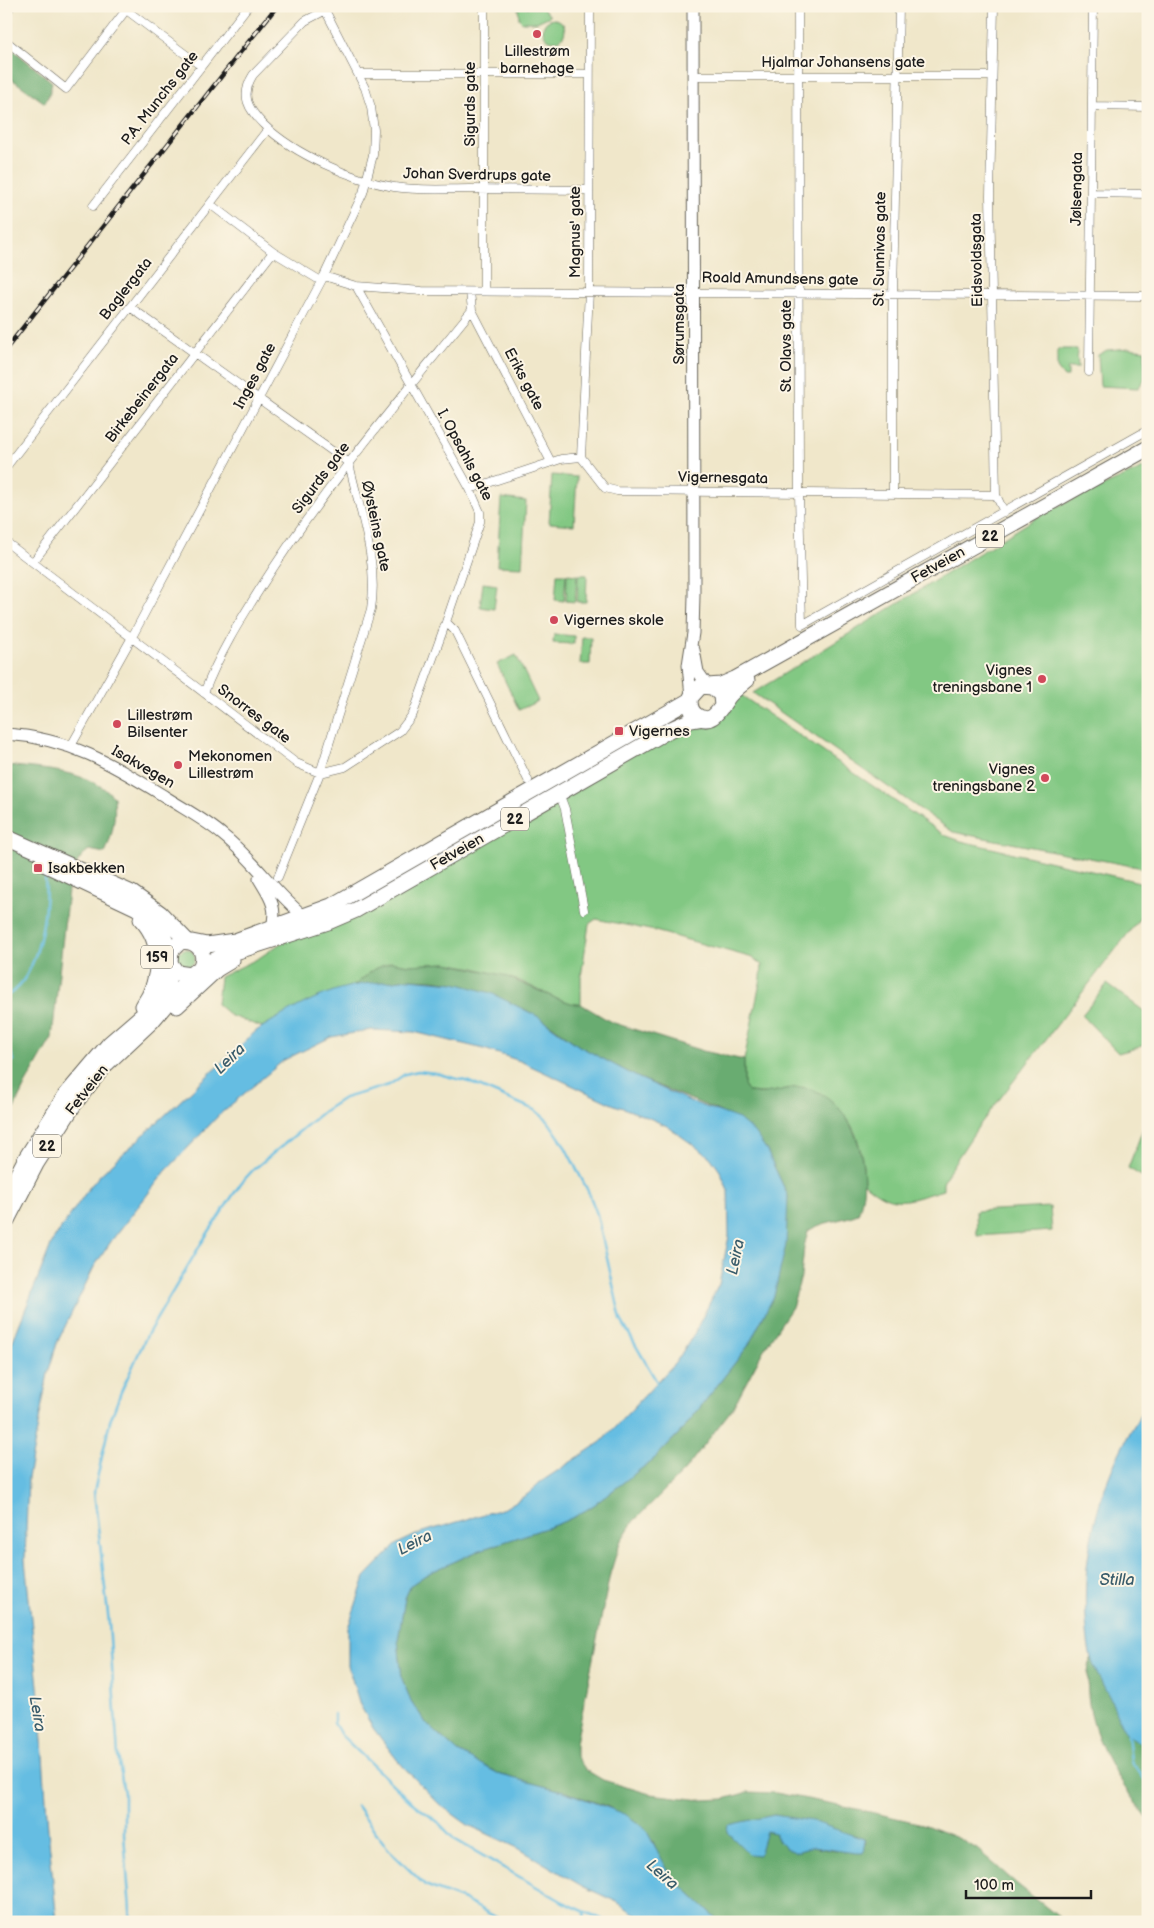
<svg xmlns="http://www.w3.org/2000/svg" width="1154" height="1928" font-family="'Balsamiq Sans',sans-serif">
<style>
.green{fill:#82c883;stroke:#4f7250}
.forest{fill:#69ac71;stroke:#426446;fill-rule:evenodd}
.water{fill:#65bde2;stroke:#406c7f}
.lines{fill:none;stroke-linecap:round;stroke-linejoin:round}
.stream{stroke:#65bde2;stroke-width:2.5}
.street-casing{stroke:#666359;stroke-width:9}
.secondary-casing{stroke:#666359;stroke-width:13}
.highway-casing{stroke:#666359;stroke-width:17}
.street{stroke:#fff;stroke-width:8}
.secondary{stroke:#fff;stroke-width:11}
.highway{stroke:#fff;stroke-width:15}
.rail-casing{stroke:#1c1c1c;stroke-width:4.5}
.rail{stroke:#fcf5e5;stroke-width:2.5;stroke-dasharray:8;stroke-linecap:butt}
.poi-dot{fill:#d1495b;stroke:#fcf5e5;stroke-width:2}
.labels{text-anchor:middle;dominant-baseline:central;stroke-width:4;stroke-linejoin:round;paint-order:stroke}
.shield{fill:#fcf5e5;stroke:#5f5d58;stroke-width:1}
.shield-label{font-size:14px;font-weight:bold;fill:#1c1c1c}
.poi-label{font-size:15px;fill:#1c1c1c;stroke:#fcf5e5;text-anchor:start}
.street-label{font-size:15px;fill:#1c1c1c;stroke:#fcf5e5}
.water-label{font-size:16px;font-style:italic;fill:#395c6b;stroke:#fcf5e5}
</style>
<rect width="100%" height="100%" fill="#fcf5e5"/>
<filter id="ink" filterUnits="userSpaceOnUse"><feTurbulence type="fractalNoise" baseFrequency=".02" numOctaves="2"/><feDisplacementMap in="SourceGraphic" scale="10" xChannelSelector="R" yChannelSelector="G"/><feConvolveMatrix kernelMatrix="1 2 1 2 8 2 1 2 1" color-interpolation-filters="sRGB"/></filter>
<filter id="wash" filterUnits="userSpaceOnUse"><feTurbulence type="fractalNoise" baseFrequency=".0096" numOctaves="4" result="noise"/><feDisplacementMap in="SourceGraphic" scale="20" xChannelSelector="R" yChannelSelector="G"/><feGaussianBlur stdDeviation="1.12" result="paint"/><feColorMatrix in="noise" values="0 0 0 0 0 0 0 0 0 0 0 0 0 0 0 0 0 1.4 0 .05"/><feComposite in="paint" operator="in"/></filter>
<g filter="url(#wash)">
<rect width="100%" height="100%" fill="#f0e7ca"/>
<path class="green" d="M 518,7 L 543,8 L 550,16 L 537,22 L 522,22 L 519,19 Z
M543 30a11 11 0 1 1 22 0a11 11 0 1 1-22 0Z
M 1129,348 L 1145,350 L 1145,379 L 1138,388 L 1100,386 L 1098,355 L 1107,350 Z
M 1059,349 L 1077,349 L 1078,368 L 1068,368 L 1068,377 L 1064,377 L 1057,368 L 1057,351 Z
M 1148,466 L 1148,869 L 953,832 L 753,693 L 1049,510 Z
M 552,475 L 577,477 L 574,525 L 549,523 Z
M 501,498 L 526,501 L 522,567 L 497,566 Z
M 557,574 L 566,574 L 564,601 L 555,600 Z
M 567,574 L 577,575 L 575,602 L 566,601 Z
M 578,575 L 587,575 L 586,602 L 577,602 Z
M 483,583 L 497,585 L 494,609 L 480,607 Z
M 554,634 L 574,636 L 574,644 L 553,643 Z
M 582,637 L 591,637 L 590,664 L 580,664 Z
M 516,655 L 538,701 L 519,710 L 497,664 Z
M 735,691 L 944,835 L 961,841 L 1148,884 L 1148,906 L 1140,918 L 978,1127 L 949,1171 L 943,1183 L 943,1190 C 907,1200 895,1210 864,1183 C 863,1157 859,1126 837,1108 C 827,1100 815,1094 805,1087 L 764,1093 L 749,1092 L 744,1085 L 744,1060 L 761,978 L 762,965 L 753,958 L 655,931 L 596,919 L 589,924 L 581,977 L 581,1004 L 574,1004 L 553,997 L 520,981 L 475,968 L 446,963 L 409,965 L 391,962 L 375,969 L 353,986 L 327,994 L 262,1027 L 231,1016 L 217,1004 L 220,977 L 259,958 L 325,913 L 652,728 L 693,727 Z
M177 958a9 9 0 1 1 18 0a9 9 0 1 1-18 0Z
M 1107,984 L 1148,1014 L 1148,1042 L 1140,1047 L 1118,1053 L 1082,1015 Z
M 1148,1116 L 1148,1180 L 1128,1168 Z
M 1050,1207 L 1052,1231 L 977,1236 L 976,1211 Z"/>
<path class="forest" d="M 6,44 L 52,82 L 50,92 L 45,103 L 6,75 Z
M 6,765 C 43,770 86,769 114,797 C 116,818 113,834 105,853 L 89,850 C 75,859 72,875 68,890 L 52,1038 L 25,1085 L 6,1126 Z
M 391,962 L 409,965 L 446,963 L 503,975 L 553,997 L 574,1004 L 581,1004 L 611,1022 L 703,1051 L 744,1060 L 744,1085 L 749,1092 C 754,1092 759,1094 764,1093 C 778,1092 793,1085 807,1088 C 856,1100 874,1172 858,1214 C 841,1221 823,1221 808,1231 L 804,1247 L 801,1277 L 792,1307 L 763,1351 L 732,1409 L 684,1471 L 633,1522 L 620,1542 L 610,1574 L 576,1743 L 576,1756 L 586,1770 L 603,1780 L 650,1794 L 702,1800 L 724,1799 L 748,1792 L 776,1793 L 839,1805 L 923,1824 L 960,1839 L 977,1849 L 1017,1884 L 1065,1922 L 720,1922 L 671,1876 L 660,1859 L 653,1841 L 609,1807 L 563,1791 L 501,1775 L 458,1752 L 426,1723 L 411,1701 L 402,1679 L 398,1640 L 405,1598 L 411,1585 L 427,1574 L 480,1550 L 558,1524 L 576,1516 L 594,1505 L 655,1458 L 684,1428 L 748,1346 L 774,1296 L 788,1196 L 766,1149 L 719,1111 L 637,1077 L 579,1046 L 553,1026 L 524,1009 L 455,983 L 432,980 L 409,979 L 353,986 L 375,969 ZM 774,1815 C 805,1821 834,1829 864,1839 L 866,1843 L 836,1851 L 811,1847 L 796,1852 L 779,1842 L 775,1833 L 766,1831 L 752,1821 Z
M 1091,1656 L 1128,1735 L 1148,1747 L 1148,1819 C 1112,1774 1076,1715 1091,1656 Z"/>
<path class="water" d="M 409,979 L 455,983 L 491,993 L 539,1017 L 579,1046 L 637,1077 L 692,1102 L 739,1119 L 754,1132 L 766,1149 L 788,1196 L 786,1245 L 774,1296 L 748,1346 L 684,1428 L 655,1458 L 594,1505 L 576,1516 L 558,1524 L 480,1550 L 427,1574 L 411,1585 L 405,1598 L 398,1640 L 402,1679 L 411,1701 L 426,1723 L 458,1752 L 501,1775 L 563,1791 L 625,1814 L 645,1828 L 671,1876 L 720,1922 L 647,1922 L 617,1902 L 582,1886 L 518,1848 L 468,1825 L 439,1804 L 398,1761 L 373,1728 L 360,1705 L 348,1666 L 348,1628 L 365,1577 L 397,1544 L 420,1533 L 505,1508 L 528,1494 L 539,1483 L 601,1442 L 676,1362 L 694,1334 L 719,1284 L 729,1236 L 728,1190 L 720,1171 L 710,1157 L 667,1126 L 647,1117 L 612,1104 L 520,1061 L 484,1049 L 414,1032 L 371,1030 L 331,1037 L 284,1060 L 220,1114 L 165,1172 L 112,1240 L 94,1267 L 57,1343 L 48,1373 L 28,1478 L 25,1560 L 39,1696 L 48,1830 L 57,1922 L 6,1922 L 6,1358 L 53,1240 L 89,1188 L 99,1176 L 256,1031 C 286,1012 317,994 351,986 C 370,982 390,982 409,979 Z
M 1148,1403 L 1148,1747 C 1142,1744 1133,1740 1128,1735 C 1120,1727 1115,1709 1110,1698 C 1102,1683 1091,1665 1089,1649 C 1076,1560 1099,1476 1148,1403 Z
M 774,1815 L 812,1821 L 864,1839 L 865,1849 L 863,1853 L 856,1853 L 812,1847 L 796,1852 L 786,1849 L 779,1842 L 775,1833 L 766,1831 L 759,1855 L 749,1854 L 727,1832 L 728,1825 Z"/>
<g class="lines">
<path class="stream" d="M 6,996 C 40,979 50,903 44,869
M 6,1048 L 10,1051 L 13,1060 L 6,1065
M 334,1714 L 334,1723 L 341,1735 L 411,1802 L 438,1822 L 454,1839 L 563,1902 L 608,1922
M 1128,1735 L 1131,1761 L 1148,1784
M 357,1806 L 388,1849 L 425,1885 L 464,1900 L 505,1922
M 131,1922 L 124,1835 L 124,1793 L 118,1756 L 109,1623 L 94,1492 L 110,1421 L 121,1392 L 147,1335 L 202,1242 L 241,1183 L 253,1170 L 324,1111 L 344,1098 L 389,1085 L 405,1074 L 418,1071 L 435,1073 L 469,1082 L 535,1110 L 548,1121 L 563,1143 L 588,1191 L 597,1214 L 621,1320 L 657,1382
M 584,1922 L 585,1912"/>
</g>
</g>
<g filter="url(#ink)">
<g class="lines">
<defs>
<path id="street" d="M 121,6 L 201,66
M 484,6 L 484,291
M 798,6 L 799,493 L 802,625 L 1148,430
M 994,6 L 990,196 L 996,495 L 1004,512
M 1146,6 L 1148,9
M 324,11 L 305,21 L 253,75 C 240,96 248,109 264,125 C 294,154 352,180 394,187 C 419,191 445,189 470,189 C 509,189 549,190 588,190
M 6,13 L 11,6
M 6,41 L 66,89 L 126,10
M 358,74 L 589,74
M 693,76 L 992,76
M 1092,106 L 1148,107
M 1091,193 L 1148,194
M 210,204 L 273,252 L 321,281
M 93,206 L 248,6
M 324,276 L 356,286 L 422,291 L 1148,296
M 356,286 L 470,489 L 480,512 L 480,522 L 446,622 L 455,631 L 528,780
M 130,307 L 349,463 C 359,510 379,561 371,609 L 320,773 L 278,877
M 472,310 L 551,462
M 1089,372 L 1093,6
M 581,457 L 589,291 L 590,6
M 581,457 L 605,488 L 617,491 L 996,495
M 6,467 L 268,129
M 470,489 L 561,459 L 581,457
M 893,493 L 893,294 L 899,6
M 6,542 L 296,763 L 320,773 L 345,767 L 400,731 L 413,714 L 446,622
M 33,562 L 273,252
M 204,693 C 219,654 239,622 261,587 C 323,489 399,400 472,310 L 470,292
M 71,746 L 131,639 L 324,276 L 363,193 L 373,155 L 374,130 L 371,107 L 365,88 L 323,6
M 559,793 L 565,809 L 584,910"/>
<path id="secondary" d="M 694,650 L 698,672 L 708,686
M 691,697 L 688,665 L 693,633 L 694,595 L 693,6
M 6,734 C 69,738 112,764 164,796 C 184,809 206,820 224,836 C 254,860 275,893 305,917
M 259,879 C 269,896 279,908 271,929"/>
<path id="highway" d="M 708,686 L 721,685 L 735,679 L 1148,448
M 722,707 L 721,695 L 712,687 L 701,686 L 691,697 C 689,704 690,710 696,715 C 713,728 721,706 729,696 C 734,690 741,685 747,680
M 6,837 L 132,893 L 160,913 L 187,941
M 42,863 L 137,908 L 157,925 L 171,951
M 141,919 C 164,943 161,980 143,1006
M 192,942 L 207,945 L 235,941 L 331,906 L 690,700
M 202,965 L 232,953 L 328,922 L 356,910 L 671,729 L 691,720 L 703,718
M 177,1006 L 217,969 L 232,960
M 6,1196 L 26,1158 L 65,1096 L 109,1044 L 154,1005 L 166,986 L 172,968
M 6,1222 L 36,1164 L 75,1103 L 104,1066 L 152,1021 L 191,975 L 200,968 C 208,953 197,939 180,942 L 171,951 L 170,963 L 177,973 L 191,975"/>
</defs>
<use href="#street" class="street-casing"/>
<use href="#secondary" class="secondary-casing"/>
<use href="#highway" class="highway-casing"/>
<use href="#street" class="street"/>
<use href="#secondary" class="secondary"/>
<use href="#highway" class="highway"/>
<defs>
<path id="rail" d="M 6,349 L 277,6"/>
</defs>
<use href="#rail" class="rail-casing"/>
<use href="#rail" class="rail"/>
</g>
</g>
<g class="poi-dot">
<circle cx="537" cy="34" r="5"/>
<circle cx="554" cy="620" r="5"/>
<circle cx="1042" cy="679" r="5"/>
<circle cx="117" cy="724" r="5"/>
<rect x="614" y="726" width="10" height="10" rx="2.5"/>
<circle cx="178" cy="765" r="5"/>
<circle cx="1045" cy="778" r="5"/>
<rect x="33" y="863" width="10" height="10" rx="2.5"/>
</g>
<g class="labels">
<g class="shield">
<rect x="976" y="524.5" width="28" height="23" rx="4"/>
<rect x="501" y="807.5" width="28" height="23" rx="4"/>
<rect x="141" y="945.5" width="32" height="23" rx="4"/>
<rect x="33" y="1134.5" width="28" height="23" rx="4"/>
</g>
<g class="shield-label">
<text x="990" y="536">22</text>
<text x="515" y="819">22</text>
<text x="157" y="957">159</text>
<text x="47" y="1146">22</text>
</g>
<g class="poi-label">
<text x="537" y="51" text-anchor="middle">Lillestrøm<tspan x="537" dy="17">barnehage</tspan></text>
<text x="564" y="620">Vigernes skole</text>
<text x="1032" y="670" text-anchor="end">Vignes<tspan x="1032" dy="17">treningsbane 1</tspan></text>
<text x="127" y="715">Lillestrøm<tspan x="127" dy="17">Bilsenter</tspan></text>
<text x="629" y="731">Vigernes</text>
<text x="188" y="756">Mekonomen<tspan x="188" dy="17">Lillestrøm</tspan></text>
<text x="1035" y="769" text-anchor="end">Vignes<tspan x="1035" dy="17">treningsbane 2</tspan></text>
<text x="48" y="868">Isakbekken</text>
</g>
<g class="street-label">
<text x="843" y="62">Hjalmar Johansens gate</text>
<text transform="translate(160 98) rotate(-52)">P.A. Munchs gate</text>
<text transform="translate(470 104) rotate(-90)">Sigurds gate</text>
<text transform="translate(477 175) rotate(1)">Johan Sverdrups gate</text>
<text transform="translate(1077 189) rotate(-89)">Jølsengata</text>
<text transform="translate(575 232) rotate(-90)">Magnus' gate</text>
<text transform="translate(880 249) rotate(-89)">St. Sunnivas gate</text>
<text transform="translate(977 260) rotate(-91)">Eidsvoldsgata</text>
<text transform="translate(780 279) rotate(1)">Roald Amundsens gate</text>
<text transform="translate(126 289) rotate(-52)">Baglergata</text>
<text transform="translate(679 324) rotate(-90)">Sørumsgata</text>
<text transform="translate(786 346) rotate(-90)">St. Olavs gate</text>
<text transform="translate(255 376) rotate(-62)">Inges gate</text>
<text transform="translate(524 379) rotate(62)">Eriks gate</text>
<text transform="translate(142 398) rotate(-52)">Birkebeinergata</text>
<text transform="translate(465 455) rotate(62)">I. Opsahls gate</text>
<text transform="translate(321 478) rotate(-53)">Sigurds gate</text>
<text transform="translate(723 478) rotate(1)">Vigernesgata</text>
<text transform="translate(376 526) rotate(78)">Øysteins gate</text>
<text transform="translate(938 565) rotate(-29)">Fetveien</text>
<text transform="translate(254 714) rotate(37)">Snorres gate</text>
<text transform="translate(143 767) rotate(30)">Isakvegen</text>
<text transform="translate(457 852) rotate(-30)">Fetveien</text>
<text transform="translate(87 1090) rotate(-52)">Fetveien</text>
</g>
<g class="water-label">
<text transform="translate(230 1059) rotate(-44)">Leira</text>
<text transform="translate(736 1257) rotate(-78)">Leira</text>
<text transform="translate(415 1543) rotate(-27)">Leira</text>
<text x="1117" y="1580">Stilla</text>
<text transform="translate(37 1714) rotate(80)">Leira</text>
<text transform="translate(662 1875) rotate(41)">Leira</text>
</g>
</g>
<rect width="1154" height="1928" fill="none" stroke="#fcf5e5" stroke-width="25"/>
<path d="M966 1890v8h125v-8" fill="none" stroke="#1c1c1c" stroke-width="2.5"/>
<text x="974" y="1890" font-size="15" fill="#1c1c1c" stroke="#fcf5e5" stroke-width="4" paint-order="stroke">100 m</text>
</svg>
